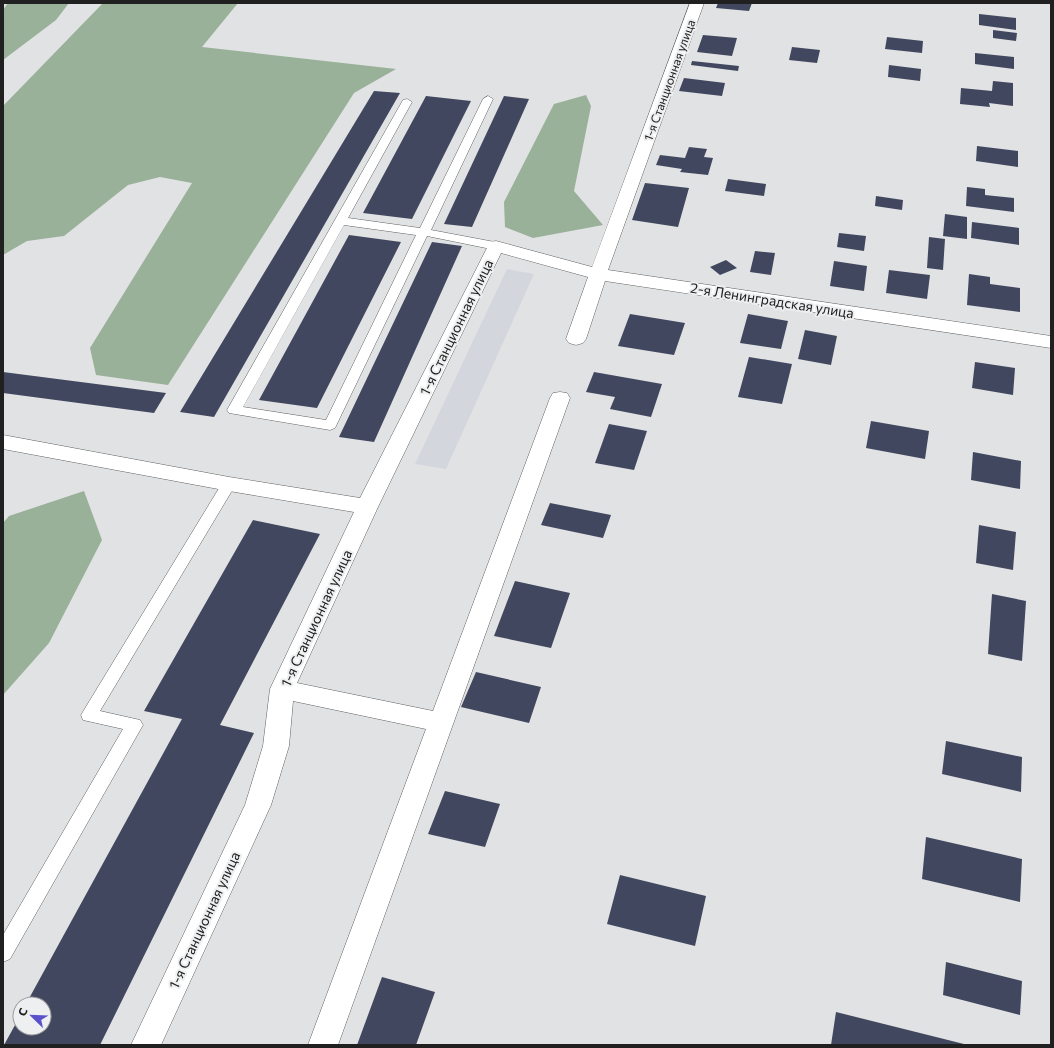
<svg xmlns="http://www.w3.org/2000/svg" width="1054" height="1048" font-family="Commissioner,sans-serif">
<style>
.built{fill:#d4d6de}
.forest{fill:#99b099}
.building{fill:#41475f}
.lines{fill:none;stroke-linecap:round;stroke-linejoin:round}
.service-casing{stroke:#606162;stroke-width:1}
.minor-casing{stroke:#606162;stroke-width:1}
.service{fill:#fff;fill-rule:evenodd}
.minor{fill:#fff;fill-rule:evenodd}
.labels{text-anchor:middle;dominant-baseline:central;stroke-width:4;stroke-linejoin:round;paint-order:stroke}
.far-street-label{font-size:12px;fill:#202020;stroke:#eeeff0}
.street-label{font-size:14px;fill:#202020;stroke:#eeeff0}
</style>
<rect width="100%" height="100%" fill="#e1e2e3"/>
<path class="built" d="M 507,269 L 534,274 L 446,469 L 415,464 Z"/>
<path class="forest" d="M 8,3 L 69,3 L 56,20 L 3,60 L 3,10 Z
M 103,3 L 238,3 L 202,47 L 396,69 L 354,93 L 168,385 L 96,375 L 90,348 L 192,183 L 160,177 L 128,185 L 64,236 L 27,241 L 3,255 L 3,106 Z
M 586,95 L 591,106 L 574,191 L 603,225 L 533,238 L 505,227 L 504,202 L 554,104 Z
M 84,491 L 102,540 L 49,643 L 3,695 L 3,523 L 9,516 Z"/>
<path class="building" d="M 718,3 L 752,3 L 749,11 L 716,8 Z
M 979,14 L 1016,18 L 1016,30 L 979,25 Z
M 993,30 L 1017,33 L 1016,41 L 993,38 Z
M 703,35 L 737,38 L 732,56 L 697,52 Z
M 887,37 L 923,41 L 922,53 L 885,49 Z
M 792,47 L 820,50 L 817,63 L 789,60 Z
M 975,53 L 1014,57 L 1014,69 L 975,64 Z
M 692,61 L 739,66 L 738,71 L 691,65 Z
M 889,65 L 921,69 L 920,81 L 888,77 Z
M 684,78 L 725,83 L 722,96 L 679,91 Z
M 993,81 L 1013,83 L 1013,106 L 989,103 L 990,107 L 960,104 L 961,88 L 992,91 Z
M 374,91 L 400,93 L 214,417 L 180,412 Z
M 426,96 L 471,101 L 412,219 L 363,213 Z
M 504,96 L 529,99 L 472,227 L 444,224 Z
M 977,146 L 1018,151 L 1018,167 L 976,161 Z
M 689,147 L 707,149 L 704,157 L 713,158 L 708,175 L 680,172 L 682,169 L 656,165 L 660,155 L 685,158 Z
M 728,179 L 766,184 L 764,196 L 725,191 Z
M 645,183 L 689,188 L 678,227 L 632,220 Z
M 967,187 L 985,189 L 985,195 L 1014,198 L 1014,212 L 966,206 Z
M 876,196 L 903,200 L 902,210 L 875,206 Z
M 945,214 L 967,217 L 967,239 L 943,236 Z
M 972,222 L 1019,228 L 1019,245 L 971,238 Z
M 839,233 L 866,236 L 864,251 L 837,247 Z
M 349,235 L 401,242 L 317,408 L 259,400 Z
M 929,237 L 945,239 L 943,270 L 927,268 Z
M 432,242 L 462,246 L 374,442 L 339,437 Z
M 755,251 L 775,253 L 771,275 L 750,272 Z
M 726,260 L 737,268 L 720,275 L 710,267 Z
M 834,261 L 867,266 L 864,291 L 830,286 Z
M 889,270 L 930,275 L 927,299 L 886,293 Z
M 969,274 L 990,277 L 990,284 L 1020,288 L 1020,312 L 967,305 Z
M 630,314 L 685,323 L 674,355 L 618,346 Z
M 748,314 L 788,321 L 781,349 L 740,343 Z
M 805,330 L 837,336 L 831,365 L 798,359 Z
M 749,357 L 792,364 L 782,404 L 738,397 Z
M 975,362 L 1015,368 L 1013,395 L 972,388 Z
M 3,372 L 166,393 L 154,413 L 3,393 Z
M 594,372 L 662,384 L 651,417 L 610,409 L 615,397 L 586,392 Z
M 871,421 L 929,431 L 925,459 L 866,448 Z
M 609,424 L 647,431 L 634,470 L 595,463 Z
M 973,452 L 1021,461 L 1020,489 L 971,480 Z
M 550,503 L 611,515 L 603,538 L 541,525 Z
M 253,520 L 320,534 L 220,725 L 254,733 L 100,1045 L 4,1045 L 20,1016 L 20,1028 L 44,1028 L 44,1004 L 26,1004 L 182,719 L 144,711 Z
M 979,525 L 1016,532 L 1013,570 L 976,563 Z
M 515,581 L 570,593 L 551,648 L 494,636 Z
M 992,594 L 1026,601 L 1022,661 L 988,654 Z
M 476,672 L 541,687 L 529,723 L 461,707 Z
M 946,741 L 1022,757 L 1021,792 L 942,774 Z
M 445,791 L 500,804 L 485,847 L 428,834 Z
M 926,837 L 1022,859 L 1020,902 L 922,879 Z
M 620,875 L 706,896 L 695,946 L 607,924 Z
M 946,962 L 1022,981 L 1020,1015 L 943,995 Z
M 382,977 L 435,992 L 416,1045 L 357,1045 Z
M 836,1012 L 964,1044 L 964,1045 L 831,1045 Z"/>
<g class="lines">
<defs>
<path id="service" d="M 488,96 L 493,99 L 431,230 L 500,243 L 502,246 L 500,249 L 496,250 L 427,236 L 335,428 L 330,430 L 229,413 L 227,410 L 403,100 L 407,99 L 412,102 L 348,218 L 420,228 L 483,99 ZM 344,225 L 416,235 L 326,420 L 243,407 Z
M 229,479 L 234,480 L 236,484 L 100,711 L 140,720 L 143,725 L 10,959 L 3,962 L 3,935 L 123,729 L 83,720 L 81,715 L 224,480 Z"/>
<path id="minor" d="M 690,3 L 704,3 L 608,270 L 1051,336 L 1051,348 L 605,281 L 586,339 L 583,343 L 576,345 L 569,343 L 566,339 L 588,277 L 501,253 L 378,507 L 297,683 L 433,711 L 550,398 L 553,393 L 560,392 L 567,393 L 570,398 L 338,1045 L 308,1045 L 426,729 L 293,701 L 289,746 L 271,805 L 161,1045 L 131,1045 L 245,805 L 263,746 L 270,689 L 354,512 L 229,491 L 3,449 L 3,435 L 229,477 L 360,498 L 490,242 L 496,241 L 592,267 Z"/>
</defs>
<use href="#service" class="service-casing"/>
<use href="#minor" class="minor-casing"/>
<use href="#service" class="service"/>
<use href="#minor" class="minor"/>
</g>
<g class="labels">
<g class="far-street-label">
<text transform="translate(669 80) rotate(-70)">1-я Станционная улица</text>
</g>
<g class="street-label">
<text transform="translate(772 300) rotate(9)">2-я Ленинградская улица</text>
<text transform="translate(456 327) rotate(-64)">1-я Станционная улица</text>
<text transform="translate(316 618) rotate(-65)">1-я Станционная улица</text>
<text transform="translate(204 920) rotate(-65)">1-я Станционная улица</text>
</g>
</g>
<rect width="1054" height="1048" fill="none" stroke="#202020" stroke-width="8"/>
<g transform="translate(32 1016) rotate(293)"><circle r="19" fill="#eeeff0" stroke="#9c9c9d"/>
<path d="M0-3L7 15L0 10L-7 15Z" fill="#5b52cb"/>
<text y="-6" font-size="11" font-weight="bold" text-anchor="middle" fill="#202020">С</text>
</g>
</svg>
